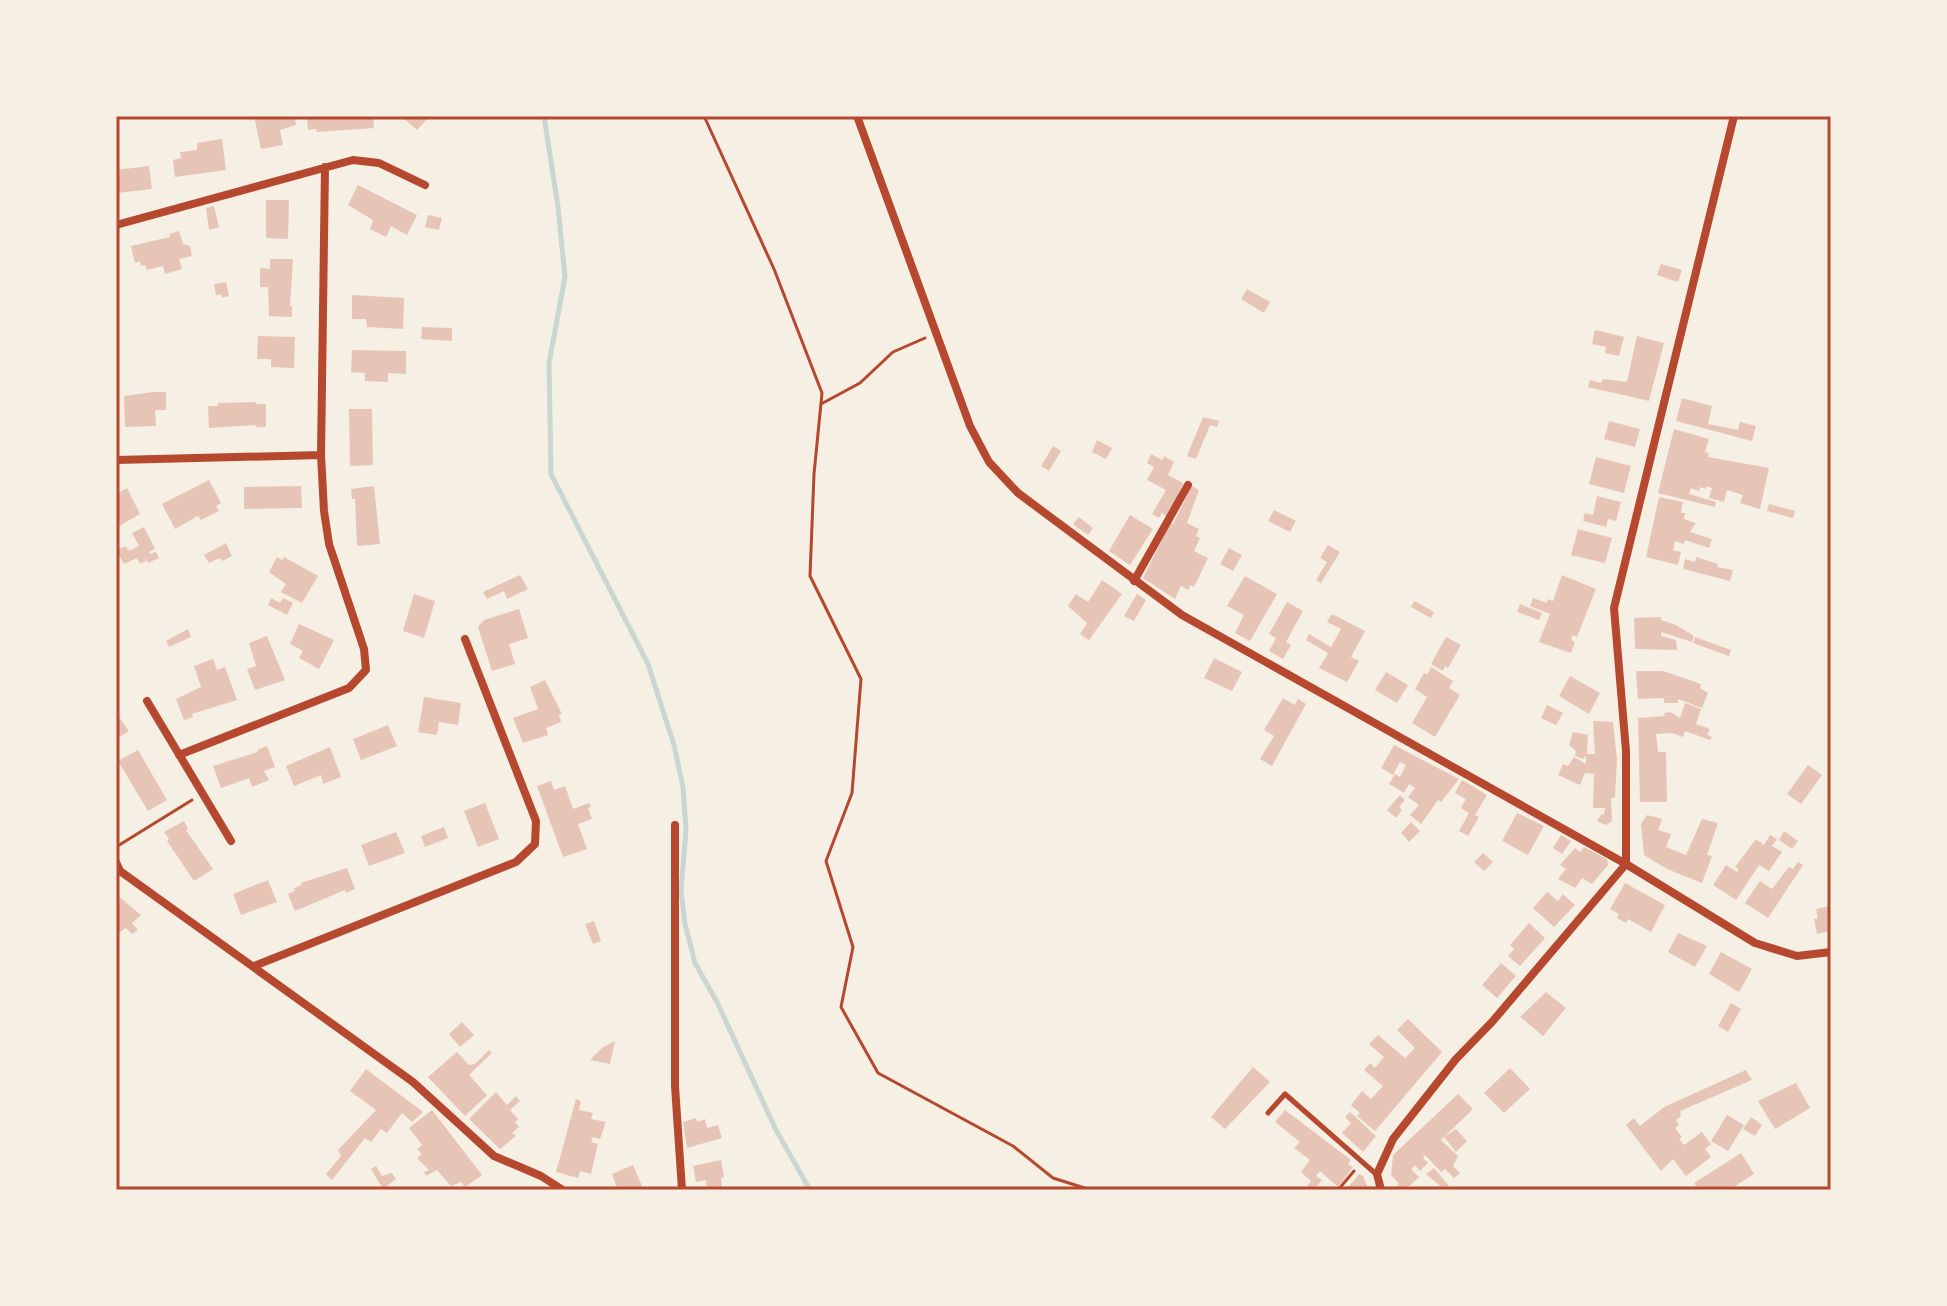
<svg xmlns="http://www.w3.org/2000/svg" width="1947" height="1306" font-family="'IBM Plex Sans',sans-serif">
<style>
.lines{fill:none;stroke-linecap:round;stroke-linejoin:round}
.stream{stroke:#c9d6d2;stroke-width:5}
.building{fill:#e6c5b7}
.path{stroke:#b5482f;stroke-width:3}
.service{stroke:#b5482f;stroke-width:5}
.minor{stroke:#b5482f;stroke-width:8}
.neatline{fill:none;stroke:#b5482f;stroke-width:3}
</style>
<rect width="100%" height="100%" fill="#f6efe4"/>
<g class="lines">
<path class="stream" d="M 544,116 L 558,207 L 565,277 L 549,363 L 551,474 L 648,664 L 674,745 L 683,787 L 686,830 L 681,891 L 685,924 L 695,963 L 717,1002 L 776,1130 L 810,1190"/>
</g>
<path class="building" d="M 254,116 L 294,116 L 296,125 L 280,130 L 283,145 L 261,149 Z
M 307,116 L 373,116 L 374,128 L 317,132 L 316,129 L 308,130 Z
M 401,116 L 430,116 L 417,130 Z
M 222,139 L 226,170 L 175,177 L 173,160 L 181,158 L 180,152 L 197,150 L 197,143 Z
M 149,166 L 152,189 L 117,193 L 116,170 Z
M 358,185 L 417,215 L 407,235 L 391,226 L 386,237 L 370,229 L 373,220 L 348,205 Z
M 266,200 L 289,200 L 288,239 L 266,238 Z
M 214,206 L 219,227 L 209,230 L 206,208 Z
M 428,215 L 442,218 L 439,230 L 425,227 Z
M 179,231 L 183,244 L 190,246 L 192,256 L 179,259 L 182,269 L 165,274 L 163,266 L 147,270 L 145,265 L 141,266 L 140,261 L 135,263 L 131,246 L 170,237 L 169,234 Z
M 270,259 L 293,259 L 290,306 L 292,306 L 292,317 L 269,316 L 268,287 L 260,287 L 260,268 L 270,269 Z
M 1661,264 L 1682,270 L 1678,282 L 1657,275 Z
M 226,282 L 229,296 L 222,298 L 221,294 L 216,295 L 214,284 Z
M 1247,289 L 1270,302 L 1264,313 L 1241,299 Z
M 352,295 L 404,298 L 403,329 L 367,327 L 366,319 L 352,319 Z
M 422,327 L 452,328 L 452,341 L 421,339 Z
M 1595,330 L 1624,337 L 1619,356 L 1605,353 L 1606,347 L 1592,344 Z
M 258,336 L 295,337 L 294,368 L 271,367 L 271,359 L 257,359 Z
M 1637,336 L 1664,343 L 1649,401 L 1588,387 L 1590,380 L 1601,383 L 1603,379 L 1627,382 Z
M 352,350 L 406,351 L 406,374 L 388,373 L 388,382 L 365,381 L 365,373 L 351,372 Z
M 153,392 L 166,392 L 166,410 L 155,410 L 156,426 L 125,427 L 124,396 Z
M 1682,398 L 1712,406 L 1708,424 L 1738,430 L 1740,422 L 1756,426 L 1752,441 L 1676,421 Z
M 256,402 L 256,404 L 266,404 L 266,427 L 256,427 L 257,425 L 209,428 L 208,406 L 218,406 L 218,403 Z
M 349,409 L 372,409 L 373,465 L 350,466 Z
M 1203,417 L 1219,421 L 1217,427 L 1210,425 L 1196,459 L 1187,456 Z
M 1609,421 L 1640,429 L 1635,447 L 1604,439 Z
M 1674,429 L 1709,439 L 1705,452 L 1709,453 L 1708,457 L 1769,468 L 1760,509 L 1740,503 L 1743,495 L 1727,490 L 1724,502 L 1709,498 L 1712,488 L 1706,486 L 1706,489 L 1700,487 L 1699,491 L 1691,488 L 1689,494 L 1716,502 L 1715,507 L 1658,493 Z
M 1097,440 L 1112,448 L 1106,459 L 1092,452 Z
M 1053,446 L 1061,451 L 1049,471 L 1041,466 Z
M 1151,454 L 1162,460 L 1164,456 L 1174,462 L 1168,475 L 1183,483 L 1173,506 L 1166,516 L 1162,513 L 1159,518 L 1152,514 L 1166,490 L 1147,480 L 1154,467 L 1147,463 Z
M 1596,457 L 1631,466 L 1624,493 L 1589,484 Z
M 209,480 L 221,503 L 216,506 L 219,511 L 201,520 L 198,516 L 175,529 L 162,504 Z
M 301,486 L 302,508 L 244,509 L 244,487 Z
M 374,486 L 380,544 L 357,546 L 355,499 L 352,499 L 351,489 Z
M 1192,486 L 1199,490 L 1187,523 L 1199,529 L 1196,536 L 1200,538 L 1194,551 L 1208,558 L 1194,587 L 1191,585 L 1188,590 L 1181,586 L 1175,599 L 1143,578 L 1170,523 L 1173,524 Z
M 127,488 L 140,514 L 116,528 L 116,494 Z
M 1597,496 L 1621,502 L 1616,521 L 1608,519 L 1606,527 L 1583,521 L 1585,513 L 1593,515 Z
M 1659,497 L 1683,502 L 1681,513 L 1685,513 L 1684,519 L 1696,523 L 1690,532 L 1712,539 L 1709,548 L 1685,540 L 1684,544 L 1675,541 L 1673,550 L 1681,552 L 1678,565 L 1646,557 Z
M 1769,504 L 1795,511 L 1793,518 L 1767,511 Z
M 1274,510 L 1296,521 L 1290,532 L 1268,521 Z
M 1130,515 L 1153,529 L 1130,565 L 1109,551 Z
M 1079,517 L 1093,528 L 1088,535 L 1073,524 Z
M 144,527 L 155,549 L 149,552 L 150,554 L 156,552 L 159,558 L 148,563 L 144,555 L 146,561 L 140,564 L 137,558 L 124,564 L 116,550 L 126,546 L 129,551 L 139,546 L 132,533 Z
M 1578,529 L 1612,538 L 1605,563 L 1571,555 Z
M 226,543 L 232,556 L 222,561 L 220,558 L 209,563 L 204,555 Z
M 1328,545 L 1340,552 L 1321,583 L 1316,580 L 1327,562 L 1320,558 Z
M 1229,548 L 1242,555 L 1233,571 L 1220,564 Z
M 277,557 L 282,560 L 284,557 L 318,576 L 302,603 L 281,592 L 286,584 L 269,572 Z
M 1696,557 L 1718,564 L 1717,567 L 1733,570 L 1730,581 L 1683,569 L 1685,559 L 1695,562 Z
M 520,575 L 528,589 L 507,599 L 504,591 L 487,599 L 483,592 Z
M 1562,575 L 1596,589 L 1577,637 L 1573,635 L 1571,640 L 1575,642 L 1571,653 L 1539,642 L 1550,614 L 1530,606 L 1533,598 L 1547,603 L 1548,599 L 1553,601 Z
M 1245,576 L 1277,594 L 1250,641 L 1235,633 L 1244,615 L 1227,606 Z
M 1102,580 L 1122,594 L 1089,640 L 1080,634 L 1087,623 L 1068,606 L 1076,594 L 1088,602 Z
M 414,594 L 435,601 L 424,638 L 403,631 Z
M 1137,594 L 1146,600 L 1134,621 L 1124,616 Z
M 271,598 L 280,603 L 283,598 L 293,603 L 287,615 L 268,605 Z
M 1414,601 L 1434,612 L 1431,618 L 1411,607 Z
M 1287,602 L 1303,611 L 1286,642 L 1291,645 L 1283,659 L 1269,651 L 1276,638 L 1269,634 Z
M 1520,604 L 1542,613 L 1539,620 L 1517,612 Z
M 519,609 L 528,638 L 509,644 L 515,664 L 492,671 L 478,627 L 484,620 Z
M 1332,614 L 1365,631 L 1351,657 L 1359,661 L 1347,682 L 1319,668 L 1328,653 L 1306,640 L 1309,634 L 1331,647 L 1341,629 L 1327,622 Z
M 1661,617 L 1661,620 L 1676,625 L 1694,636 L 1692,642 L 1661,632 L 1661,636 L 1676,640 L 1677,650 L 1635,649 L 1634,618 Z
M 299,624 L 334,640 L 319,669 L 299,658 L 303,651 L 290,644 Z
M 188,629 L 191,637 L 169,647 L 166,641 Z
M 267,636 L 285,680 L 255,690 L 247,669 L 256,666 L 249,643 Z
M 1446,637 L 1461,645 L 1448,668 L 1445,666 L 1443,671 L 1431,664 Z
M 1695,637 L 1731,650 L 1729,656 L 1693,643 Z
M 1214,658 L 1242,672 L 1232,691 L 1204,678 Z
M 213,659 L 217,670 L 225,667 L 237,700 L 192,714 L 193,717 L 184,720 L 176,699 L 201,687 L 194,666 Z
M 1431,667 L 1453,681 L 1449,688 L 1460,695 L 1435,737 L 1412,723 L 1427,697 L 1415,689 L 1424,673 L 1427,675 Z
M 1636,671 L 1663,671 L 1701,684 L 1700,688 L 1708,693 L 1702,708 L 1678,699 L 1678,703 L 1664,703 L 1664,698 L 1638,699 Z
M 1386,672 L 1408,685 L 1397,703 L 1375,690 Z
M 1570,676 L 1600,693 L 1589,714 L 1559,696 Z
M 545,680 L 562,714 L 559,715 L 561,722 L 546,728 L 548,735 L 523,743 L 513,718 L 538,709 L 530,687 Z
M 424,697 L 461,703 L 458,725 L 439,722 L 437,735 L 418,732 Z
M 1283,698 L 1295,705 L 1298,699 L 1306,704 L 1272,766 L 1260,759 L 1274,736 L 1264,730 Z
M 1685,703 L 1701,709 L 1696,724 L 1710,729 L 1707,735 L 1712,737 L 1710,740 L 1685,731 L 1683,737 L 1672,733 L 1656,734 L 1658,752 L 1666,752 L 1667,802 L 1640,802 L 1638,718 L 1665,716 L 1664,713 L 1670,712 L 1680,718 Z
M 1547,705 L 1563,713 L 1556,725 L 1541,718 Z
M 116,713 L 129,731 L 116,739 Z
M 1593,721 L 1613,722 L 1617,760 L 1615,798 L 1611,798 L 1612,821 L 1606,825 L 1597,821 L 1601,815 L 1604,814 L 1605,808 L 1593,808 L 1594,774 L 1585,773 L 1580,785 L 1558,775 L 1563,764 L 1568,766 L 1574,757 L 1586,764 L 1586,754 L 1595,754 Z
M 388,725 L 397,746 L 361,760 L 353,739 Z
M 1573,732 L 1588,735 L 1587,754 L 1583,759 L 1575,756 L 1576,751 L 1569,745 Z
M 1394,745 L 1459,779 L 1441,802 L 1438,800 L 1421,824 L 1410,815 L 1419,805 L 1408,797 L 1415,788 L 1409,784 L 1404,793 L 1389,784 L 1395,774 L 1400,777 L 1406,765 L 1400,762 L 1393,775 L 1381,768 Z
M 267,746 L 275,767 L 264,771 L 269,780 L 252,787 L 249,778 L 221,788 L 213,766 L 258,752 L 257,750 Z
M 330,747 L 341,777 L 323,784 L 321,775 L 294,786 L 286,766 Z
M 138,750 L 167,800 L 148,811 L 118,761 Z
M 1808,765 L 1822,775 L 1801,804 L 1787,794 Z
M 1462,780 L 1487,795 L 1475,815 L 1479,817 L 1468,836 L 1459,831 L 1469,813 L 1461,808 L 1466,799 L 1455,793 Z
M 551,781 L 554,790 L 565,786 L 573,809 L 589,803 L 591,807 L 588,808 L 592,819 L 578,824 L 587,849 L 563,857 L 537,786 Z
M 1400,795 L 1405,800 L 1399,807 L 1402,810 L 1396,818 L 1387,810 Z
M 485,803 L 499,839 L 478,847 L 464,811 Z
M 1517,813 L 1544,826 L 1528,855 L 1502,841 Z
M 1647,815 L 1662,819 L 1658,830 L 1671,834 L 1666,847 L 1686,855 L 1702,819 L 1718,823 L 1707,855 L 1712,856 L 1702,883 L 1667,869 L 1644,855 L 1641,824 Z
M 184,821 L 188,829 L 186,830 L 213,869 L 194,881 L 167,841 L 169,839 L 164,832 Z
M 1411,822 L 1420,831 L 1409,842 L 1401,833 Z
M 444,827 L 448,838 L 425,847 L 421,836 Z
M 1784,831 L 1798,841 L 1792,849 L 1779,840 Z
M 396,832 L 405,853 L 369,866 L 361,845 Z
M 1561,835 L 1571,841 L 1562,854 L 1553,848 Z
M 1770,835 L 1777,839 L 1772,846 L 1782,852 L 1769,871 L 1759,865 L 1736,900 L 1713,885 L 1726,865 L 1737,872 L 1739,869 L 1735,867 L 1756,839 L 1764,845 Z
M 1584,847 L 1607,859 L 1608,865 L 1592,884 L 1582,878 L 1575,888 L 1558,879 L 1566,869 L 1560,865 L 1575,848 L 1580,852 Z
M 1483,853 L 1493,862 L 1484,871 L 1474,862 Z
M 1798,862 L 1803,865 L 1768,918 L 1745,903 L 1760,881 L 1772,889 L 1789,867 L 1793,869 Z
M 347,868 L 355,889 L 346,893 L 345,890 L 295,911 L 288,894 L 295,891 L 294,888 L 302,885 L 301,883 Z
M 268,880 L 277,902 L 241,915 L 233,894 Z
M 1625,883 L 1665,905 L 1651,932 L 1628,919 L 1626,923 L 1617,918 L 1619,914 L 1610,909 Z
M 1547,892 L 1558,901 L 1563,894 L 1575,905 L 1554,927 L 1533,908 Z
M 116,894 L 141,915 L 132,923 L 138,930 L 132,934 L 126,928 L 116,935 Z
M 1831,906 L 1831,931 L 1817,934 L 1814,919 L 1818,918 L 1816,909 Z
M 594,921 L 601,941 L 593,944 L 585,924 Z
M 1529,923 L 1545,938 L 1520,966 L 1508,956 L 1514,949 L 1510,945 Z
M 1678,933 L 1707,946 L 1695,967 L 1668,952 Z
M 1721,952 L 1752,969 L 1739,992 L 1709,974 Z
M 1501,963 L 1516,976 L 1497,998 L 1482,985 Z
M 1546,992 L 1566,1008 L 1543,1036 L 1520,1017 Z
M 1731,1003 L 1741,1009 L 1728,1032 L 1718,1026 Z
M 1408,1019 L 1442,1052 L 1375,1131 L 1357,1116 L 1360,1113 L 1351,1105 L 1362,1091 L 1371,1099 L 1383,1086 L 1364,1070 L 1370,1063 L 1375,1068 L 1384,1057 L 1369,1044 L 1378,1035 L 1405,1058 L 1415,1048 L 1397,1030 Z
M 462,1022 L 474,1035 L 460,1047 L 449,1034 Z
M 615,1041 L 610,1064 L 590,1060 L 602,1048 Z
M 489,1050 L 492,1053 L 469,1075 L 487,1095 L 465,1116 L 428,1077 L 457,1052 L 469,1065 L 475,1064 Z
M 1253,1067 L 1270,1082 L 1225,1129 L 1211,1117 Z
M 1510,1068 L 1530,1089 L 1504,1113 L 1484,1093 Z
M 366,1069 L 423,1112 L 412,1122 L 402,1113 L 387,1133 L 381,1129 L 371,1142 L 365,1138 L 332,1180 L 326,1174 L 341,1156 L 338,1150 L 376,1110 L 350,1091 Z
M 1746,1070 L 1752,1080 L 1680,1111 L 1681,1116 L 1676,1120 L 1679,1125 L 1675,1128 L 1682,1137 L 1679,1139 L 1684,1145 L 1702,1132 L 1711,1144 L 1705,1149 L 1711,1157 L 1686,1176 L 1673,1159 L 1661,1171 L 1626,1125 L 1634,1118 L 1640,1126 L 1664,1107 Z
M 1796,1083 L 1810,1108 L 1775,1129 L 1758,1101 Z
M 496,1092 L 507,1105 L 516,1096 L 520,1101 L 510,1110 L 518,1119 L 515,1122 L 519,1127 L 512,1133 L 516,1136 L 500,1149 L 469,1119 Z
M 1458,1094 L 1473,1109 L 1444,1137 L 1456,1129 L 1467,1141 L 1456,1152 L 1444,1137 L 1441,1140 L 1458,1156 L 1453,1166 L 1460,1173 L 1454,1178 L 1445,1169 L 1441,1172 L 1425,1155 L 1423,1158 L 1428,1163 L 1420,1171 L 1415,1165 L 1411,1169 L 1419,1177 L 1405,1190 L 1392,1190 L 1399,1184 L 1391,1175 L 1393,1155 Z
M 576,1099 L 581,1101 L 579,1110 L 593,1113 L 591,1119 L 606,1122 L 600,1139 L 593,1137 L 591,1142 L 598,1144 L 591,1174 L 580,1171 L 578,1178 L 556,1172 Z
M 432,1110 L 482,1175 L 465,1187 L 461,1182 L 451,1186 L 437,1170 L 426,1176 L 424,1172 L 429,1170 L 417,1158 L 422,1154 L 417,1149 L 422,1145 L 409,1128 Z
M 1285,1110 L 1351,1160 L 1348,1164 L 1353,1167 L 1338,1187 L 1320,1171 L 1316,1176 L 1322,1180 L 1316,1187 L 1320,1190 L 1305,1190 L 1311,1181 L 1301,1172 L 1310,1160 L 1294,1148 L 1300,1142 L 1275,1122 Z
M 1350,1112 L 1376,1136 L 1363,1152 L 1342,1133 L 1351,1123 L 1345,1117 Z
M 1727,1115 L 1744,1125 L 1728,1151 L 1711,1141 Z
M 1751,1117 L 1762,1125 L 1755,1136 L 1743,1129 Z
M 696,1118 L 697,1122 L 705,1119 L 707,1128 L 718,1125 L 722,1138 L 687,1148 L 683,1122 Z
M 1741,1153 L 1754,1174 L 1729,1190 L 1699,1190 L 1694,1183 Z
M 721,1160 L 724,1177 L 721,1178 L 722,1189 L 707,1190 L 706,1180 L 696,1182 L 693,1166 Z
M 633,1165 L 642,1186 L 633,1190 L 618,1190 L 612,1174 Z
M 376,1166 L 382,1176 L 392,1173 L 396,1179 L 383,1189 L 371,1169 Z
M 1434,1168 L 1449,1186 L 1445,1190 L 1426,1174 Z
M 1359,1174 L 1363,1176 L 1369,1190 L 1346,1190 Z"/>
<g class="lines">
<path class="path" d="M 704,116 L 774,269 L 822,393 L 814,474 L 810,576 L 861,679 L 852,793 L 826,861 L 853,947 L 841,1007 L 878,1073 L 1013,1146 L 1053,1178 L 1091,1190
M 821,404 L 860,383 L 893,352 L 925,338
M 116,847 L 192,800
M 1338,1190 L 1354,1171"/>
<path class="service" d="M 1268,1113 L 1285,1094 L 1376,1174"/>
<path class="minor" d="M 857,116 L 970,426 L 989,462 L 1018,493 L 1182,615 L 1626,864 L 1755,943 L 1797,956 L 1831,952
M 116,225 L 353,160 L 379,163 L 425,185
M 116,460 L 321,455
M 1134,581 L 1188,485
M 147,701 L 231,841
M 179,755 L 349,688 L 366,670 L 364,649 L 329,544 L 324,511 L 321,455 L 325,167
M 675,825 L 675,1086 L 682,1190
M 116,862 L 120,871 L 413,1082 L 494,1156 L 541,1176 L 563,1190
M 1626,864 L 1626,751 L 1614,608 L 1734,116
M 254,966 L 516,862 L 535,844 L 536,821 L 465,639
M 1381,1190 L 1377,1174 L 1393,1139 L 1456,1059 L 1492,1022 L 1626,864"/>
</g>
<rect width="1947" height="1306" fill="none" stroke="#f6efe4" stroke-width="236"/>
<rect x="118" y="118" width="1711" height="1070" class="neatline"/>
</svg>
